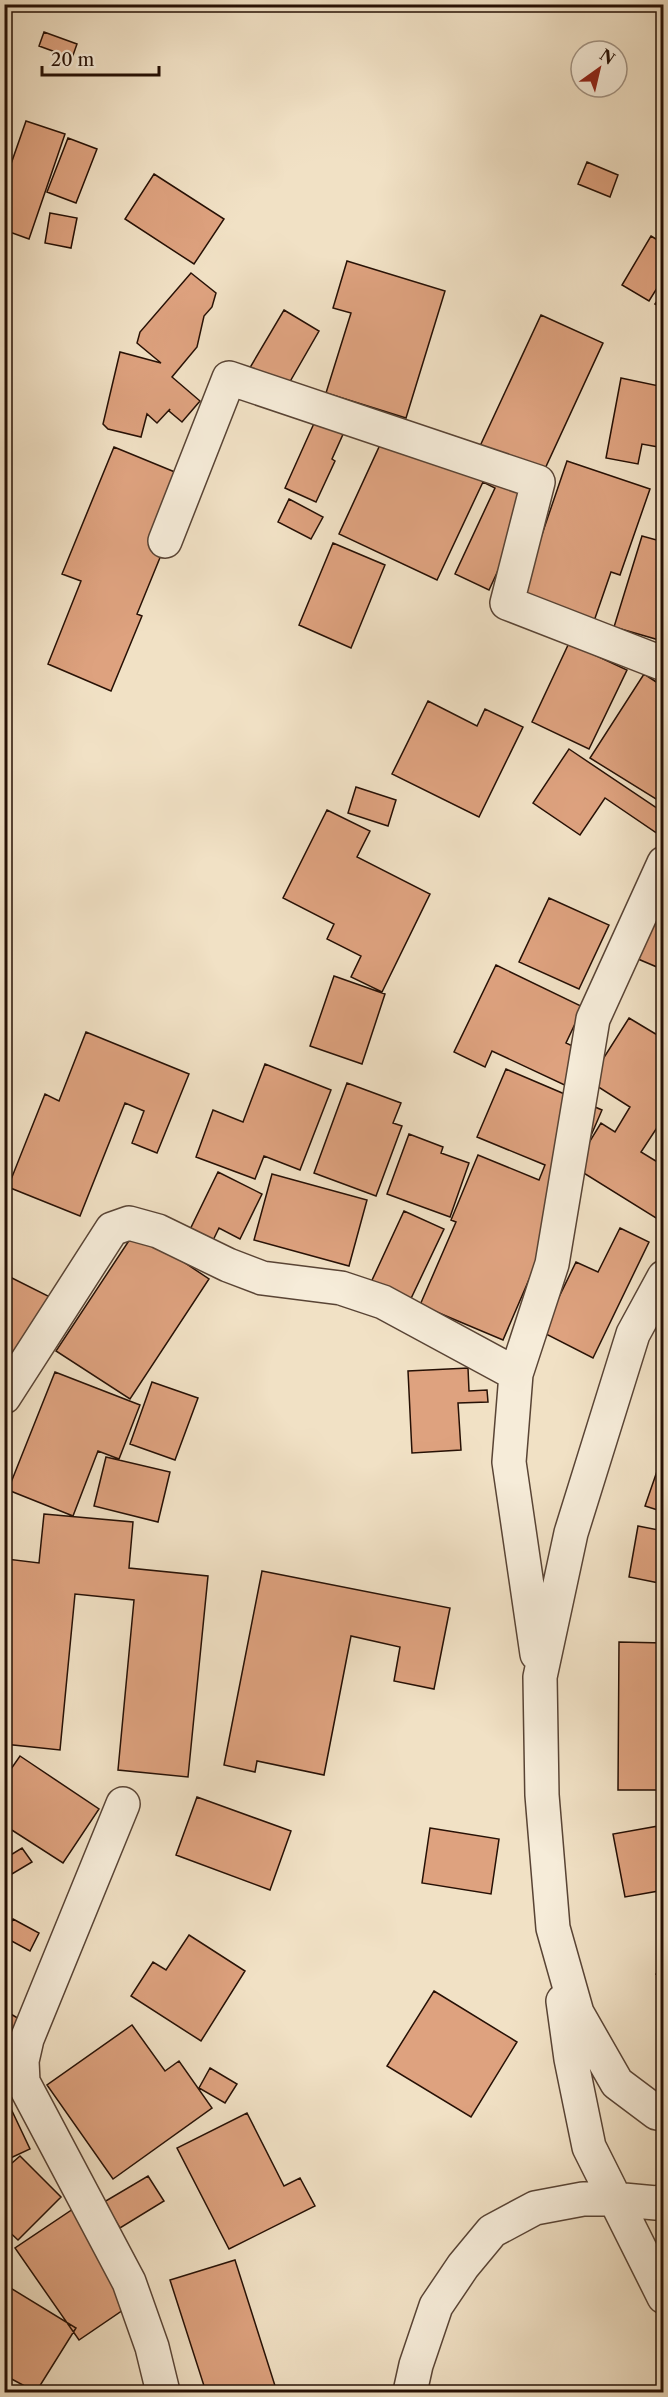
<svg xmlns="http://www.w3.org/2000/svg" width="668" height="2397" font-family="'Libre Caslon Text',serif">
<style>
.building{fill:#dea27f;stroke:#261005;stroke-width:1.5}
.lines{fill:none;stroke-linecap:round;stroke-linejoin:round}
.minor-casing{stroke:#594435;stroke-width:36}
.minor{stroke:#f6ecd9;stroke-width:33}
</style>
<rect width="100%" height="100%" fill="#f1e1c5"/>
<filter id="stains"><feTurbulence type="fractalNoise" baseFrequency=".00333" numOctaves="4"/><feColorMatrix values="0 0 0 0 .2 0 0 0 0 .09 0 0 0 0 .02 0 0 0 .5 -.17"/></filter>
<radialGradient id="worn" r=".72"><stop offset=".6" stop-color="#630" stop-opacity="0"/><stop offset="1" stop-color="#630" stop-opacity=".3"/></radialGradient>
<path class="building" d="M 44,32 L 77,44 L 72,58 L 39,46 Z
M 26,121 L 65,134 L 29,239 L 4,230 L 4,184 Z
M 68,138 L 97,149 L 76,203 L 47,192 Z
M 587,162 L 618,175 L 610,197 L 578,184 Z
M 154,174 L 224,219 L 194,264 L 125,219 Z
M 50,213 L 77,218 L 71,248 L 45,243 Z
M 651,236 L 664,244 L 664,277 L 649,301 L 622,285 Z
M 347,261 L 445,291 L 406,418 L 326,393 L 351,313 L 333,308 Z
M 191,273 L 216,293 L 212,307 L 204,316 L 197,347 L 172,377 L 200,401 L 182,422 L 169,411 L 170,409 L 157,423 L 147,414 L 141,437 L 108,429 L 103,424 L 120,352 L 161,363 L 137,343 L 140,332 Z
M 664,291 L 664,309 L 655,304 Z
M 284,310 L 319,331 L 284,392 L 248,371 Z
M 541,315 L 603,343 L 489,590 L 455,574 L 495,488 L 483,482 L 437,580 L 339,534 L 385,434 L 473,461 Z
M 621,378 L 664,387 L 664,448 L 642,444 L 638,464 L 606,458 Z
M 320,410 L 348,423 L 332,459 L 335,461 L 316,502 L 285,488 Z
M 114,447 L 187,477 L 168,538 L 137,614 L 142,616 L 111,691 L 48,664 L 81,581 L 62,574 Z
M 567,461 L 650,489 L 620,575 L 611,572 L 593,624 L 520,599 Z
M 289,499 L 323,517 L 311,539 L 278,522 Z
M 642,536 L 664,542 L 664,625 L 659,640 L 614,627 Z
M 333,543 L 385,565 L 351,648 L 299,625 Z
M 569,643 L 627,670 L 589,749 L 532,722 Z
M 644,674 L 664,687 L 664,804 L 590,758 Z
M 428,701 L 477,726 L 485,709 L 523,727 L 479,817 L 392,774 Z
M 569,749 L 664,813 L 664,838 L 605,798 L 580,835 L 533,803 Z
M 356,787 L 396,800 L 388,826 L 348,813 Z
M 327,810 L 370,831 L 357,857 L 430,894 L 382,992 L 351,977 L 361,956 L 327,939 L 334,924 L 283,898 Z
M 664,885 L 664,970 L 631,956 Z
M 549,898 L 609,925 L 579,989 L 519,962 Z
M 496,965 L 583,1007 L 566,1043 L 587,1053 L 571,1088 L 492,1051 L 485,1067 L 454,1052 Z
M 334,976 L 385,994 L 362,1064 L 310,1046 Z
M 629,1018 L 664,1039 L 664,1117 L 641,1152 L 664,1166 L 664,1223 L 574,1167 L 601,1123 L 615,1132 L 630,1107 L 589,1081 Z
M 86,1032 L 189,1074 L 157,1153 L 132,1143 L 144,1111 L 125,1103 L 80,1216 L 8,1187 L 45,1094 L 59,1101 Z
M 265,1064 L 331,1090 L 300,1170 L 264,1156 L 255,1179 L 196,1157 L 213,1110 L 243,1122 Z
M 506,1069 L 602,1110 L 503,1340 L 420,1305 L 456,1222 L 451,1220 L 478,1155 L 539,1180 L 545,1165 L 477,1137 Z
M 347,1083 L 401,1103 L 393,1123 L 402,1126 L 376,1196 L 314,1173 Z
M 409,1134 L 443,1147 L 441,1153 L 469,1163 L 450,1217 L 387,1194 Z
M 218,1172 L 262,1194 L 240,1239 L 219,1228 L 205,1257 L 182,1246 Z
M 272,1174 L 367,1200 L 349,1266 L 254,1240 Z
M 404,1211 L 444,1229 L 406,1309 L 367,1291 Z
M 620,1228 L 649,1242 L 593,1358 L 542,1332 L 576,1262 L 598,1272 Z
M 136,1230 L 209,1279 L 130,1399 L 56,1351 Z
M 4,1274 L 50,1297 L 4,1387 Z
M 468,1368 L 469,1391 L 487,1390 L 488,1402 L 458,1403 L 461,1450 L 412,1453 L 408,1371 Z
M 55,1372 L 140,1405 L 119,1459 L 98,1451 L 73,1516 L 8,1490 Z
M 152,1382 L 198,1398 L 175,1460 L 130,1444 Z
M 664,1451 L 664,1512 L 645,1506 Z
M 106,1457 L 170,1472 L 158,1522 L 94,1506 Z
M 44,1514 L 133,1522 L 129,1568 L 208,1576 L 188,1777 L 118,1770 L 134,1600 L 75,1594 L 60,1750 L 4,1744 L 4,1581 L 7,1559 L 39,1563 Z
M 638,1526 L 664,1531 L 664,1584 L 629,1577 Z
M 262,1571 L 450,1608 L 434,1689 L 394,1681 L 400,1647 L 351,1636 L 324,1775 L 257,1761 L 255,1772 L 224,1765 Z
M 619,1642 L 664,1643 L 664,1790 L 618,1790 Z
M 20,1756 L 99,1809 L 63,1863 L 4,1825 L 4,1779 Z
M 197,1797 L 291,1831 L 270,1890 L 176,1855 Z
M 664,1825 L 664,1890 L 625,1897 L 613,1834 Z
M 430,1828 L 499,1839 L 491,1894 L 422,1883 Z
M 22,1848 L 32,1862 L 12,1874 L 4,1859 Z
M 13,1919 L 39,1933 L 30,1951 L 4,1937 Z
M 189,1935 L 245,1971 L 201,2041 L 131,1996 L 153,1962 L 166,1970 Z
M 664,1964 L 664,1980 L 656,1974 Z
M 434,1991 L 517,2042 L 471,2117 L 387,2066 Z
M 4,2010 L 21,2020 L 10,2038 L 4,2035 Z
M 132,2025 L 165,2071 L 179,2061 L 212,2108 L 113,2179 L 47,2085 Z
M 210,2068 L 237,2084 L 225,2103 L 199,2088 Z
M 4,2094 L 30,2149 L 4,2161 Z
M 247,2113 L 284,2186 L 300,2178 L 315,2206 L 229,2249 L 177,2148 Z
M 20,2156 L 61,2197 L 18,2240 L 4,2227 L 4,2170 Z
M 148,2176 L 164,2201 L 120,2228 L 104,2202 Z
M 82,2203 L 145,2295 L 79,2340 L 15,2248 Z
M 235,2260 L 277,2392 L 206,2392 L 170,2280 Z
M 4,2284 L 76,2328 L 36,2392 L 4,2375 Z"/>
<g class="lines">
<defs>
<path id="minor" d="M 165,541 L 229,378 L 538,482 L 507,603 L 664,664
M 664,1277 L 633,1334 L 571,1533 L 540,1677 L 542,1795 L 553,1928 L 577,2013 L 617,2083 L 657,2113 L 664,2114
M 4,1397 L 112,1229 L 129,1223 L 158,1231 L 228,1265 L 262,1278 L 341,1288 L 383,1302 L 516,1374
M 537,1654 L 509,1462 L 516,1374 L 552,1264 L 593,1019 L 664,863
M 123,1804 L 27,2039 L 22,2061 L 23,2082 L 129,2282 L 152,2347 L 163,2392
M 563,2001 L 571,2059 L 589,2147 L 664,2297
M 410,2392 L 416,2365 L 436,2306 L 463,2266 L 492,2231 L 535,2208 L 583,2199 L 613,2199 L 656,2203 L 664,2201"/>
</defs>
<use href="#minor" class="minor-casing"/>
<use href="#minor" class="minor"/>
</g>
<rect width="668" height="2397" fill="none" stroke="#f1e1c5" stroke-width="24"/>
<rect x="6" y="6" width="656" height="2385" fill="none" stroke="#261005" stroke-width="3"/>
<rect x="12" y="12" width="644" height="2373" fill="none" stroke="#261005" stroke-width="1.5"/>
<g transform="translate(599 69) rotate(34)"><circle r="28" fill="#f6ecd9" stroke="#a39484" stroke-width="1.5"/>
<path d="M0-4.5L10 22L0 15L-10 22Z" fill="#8f2418"/>
<text y="-9" font-size="16" font-weight="bold" text-anchor="middle" fill="#261005">N</text>
</g>
<path d="M42 66v9h117v-9" fill="none" stroke="#261005" stroke-width="3"/>
<text x="51" y="66" font-size="18" fill="#261005" stroke="#f6ecd9" stroke-width="4.5" paint-order="stroke">20 m</text>
<rect width="100%" height="100%" filter="url(#stains)"/>
<rect width="100%" height="100%" fill="url(#worn)"/>
</svg>
